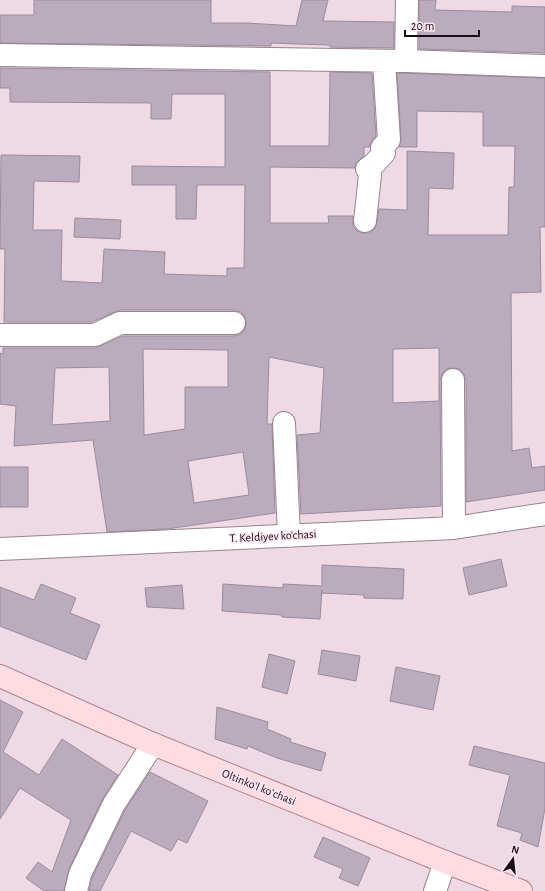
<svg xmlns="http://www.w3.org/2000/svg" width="545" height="891" font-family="'Alegreya Sans',sans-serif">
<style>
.building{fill:#baacbd;stroke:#998b9c;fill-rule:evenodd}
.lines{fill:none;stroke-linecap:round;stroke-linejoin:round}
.minor-casing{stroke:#97838e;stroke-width:24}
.major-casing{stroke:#ae858d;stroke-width:24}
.minor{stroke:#fff;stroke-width:22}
.major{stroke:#ffdce2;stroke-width:22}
.labels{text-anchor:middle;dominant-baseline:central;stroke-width:3;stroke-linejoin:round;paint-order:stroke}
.street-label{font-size:12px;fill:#170f13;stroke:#fde6f2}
</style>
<rect width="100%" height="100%" fill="#efd9e5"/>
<path class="building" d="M 34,0 L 211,0 L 211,23 L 246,23 L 296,26 L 302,0 L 328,0 L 323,21 L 394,22 L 394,48 L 330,47 L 330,45 L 297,44 L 271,43 L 271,46 L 0,43 L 0,15 L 34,15 Z
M 419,0 L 436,0 L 435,10 L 512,12 L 512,6 L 545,7 L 545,53 L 419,49 Z
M 0,68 L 270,72 L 270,146 L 329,146 L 330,72 L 372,73 L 376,136 L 372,140 L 370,147 L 364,147 L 364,156 L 356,163 L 355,168 L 270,167 L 270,223 L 329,223 L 328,216 L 353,216 L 353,226 L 357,231 L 363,233 L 370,233 L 375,228 L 377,222 L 379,209 L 407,210 L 407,151 L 454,153 L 453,189 L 429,188 L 428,235 L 508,235 L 509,187 L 514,187 L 515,146 L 483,146 L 483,112 L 417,111 L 417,147 L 399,147 L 401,139 L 397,73 L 545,78 L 545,227 L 540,227 L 541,292 L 511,293 L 512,451 L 529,448 L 532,468 L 545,466 L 545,490 L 466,502 L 466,380 L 464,374 L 459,369 L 453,368 L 447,369 L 442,374 L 440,380 L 441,506 L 301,514 L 297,435 L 320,433 L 324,368 L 269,357 L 267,424 L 272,424 L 275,513 L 167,529 L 107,532 L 93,440 L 14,446 L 16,406 L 0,404 L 0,353 L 3,354 L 3,348 L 95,348 L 100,346 L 123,336 L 234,336 L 240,334 L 245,330 L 246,323 L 245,317 L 241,312 L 234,310 L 120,310 L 115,312 L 92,322 L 4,322 L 5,249 L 0,249 L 1,155 L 80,156 L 79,182 L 34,181 L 33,230 L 62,230 L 61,281 L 102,283 L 104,249 L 165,252 L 164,274 L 227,276 L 227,268 L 244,268 L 245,185 L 197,185 L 196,219 L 176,219 L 176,185 L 132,185 L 132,166 L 225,167 L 225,94 L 172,94 L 171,119 L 151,119 L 151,103 L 10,102 L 10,88 L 0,88 ZM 439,348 L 439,401 L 393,403 L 393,349 ZM 143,349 L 228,350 L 228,387 L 185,387 L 185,429 L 144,435 ZM 109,367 L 110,421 L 52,425 L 55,368 ZM 243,452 L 249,495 L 194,503 L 188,461 Z
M 75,218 L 121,220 L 120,239 L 74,237 Z
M 0,467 L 28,467 L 28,507 L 0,507 Z
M 501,559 L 507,586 L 469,595 L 463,568 Z
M 322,565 L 404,569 L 403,599 L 364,598 L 364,595 L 321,593 L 322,590 L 320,619 L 282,617 L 282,615 L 222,611 L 223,584 L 283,588 L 283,584 L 322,586 Z
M 41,584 L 76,598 L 70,613 L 100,625 L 86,660 L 0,626 L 0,587 L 34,600 Z
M 182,585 L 184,609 L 147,607 L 145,588 Z
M 322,650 L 360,656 L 356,681 L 318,674 Z
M 269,654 L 295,661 L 287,694 L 262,687 Z
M 396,667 L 440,676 L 433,710 L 390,701 Z
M 0,700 L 23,712 L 3,752 L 39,775 L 62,739 L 118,775 L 103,798 L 69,869 L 64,891 L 44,891 L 26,878 L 38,862 L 52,872 L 71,820 L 20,788 L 0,819 Z
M 217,707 L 268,722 L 267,729 L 291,739 L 290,742 L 326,753 L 321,771 L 277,758 L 248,746 L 247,749 L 215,739 Z
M 474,746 L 545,763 L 545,808 L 538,847 L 520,840 L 522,833 L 497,826 L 510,775 L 469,765 Z
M 150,772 L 208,801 L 187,843 L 178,839 L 171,851 L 131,831 L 100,891 L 89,891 L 92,878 L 125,810 Z
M 323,837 L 370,858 L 358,886 L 339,878 L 343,869 L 314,857 Z"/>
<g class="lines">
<defs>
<path id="minor" d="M 0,55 L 406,61 L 545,66
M 406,61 L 407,0
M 365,221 L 370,175 L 367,169 L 374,164 L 384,153 L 382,148 L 389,140 L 384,61
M 0,335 L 95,335 L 120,323 L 234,323
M 453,380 L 454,528
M 284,423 L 289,536
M 0,549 L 454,528 L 545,514
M 76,891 L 80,874 L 114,804 L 153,744
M 435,891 L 445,862"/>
<path id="major" d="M 0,676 L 153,744 L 445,862 L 521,891"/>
</defs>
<use href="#minor" class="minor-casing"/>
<use href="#major" class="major-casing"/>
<use href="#minor" class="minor"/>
<use href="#major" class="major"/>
</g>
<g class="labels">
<g class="street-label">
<text transform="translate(273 536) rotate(-3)">T. Keldiyev ko'chasi</text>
<text transform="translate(259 787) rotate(22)">Oltinkoʻl koʻchasi</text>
</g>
</g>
<g transform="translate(513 859) rotate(15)" stroke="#fde6f2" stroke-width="3" paint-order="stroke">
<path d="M0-3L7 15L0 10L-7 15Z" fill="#170f13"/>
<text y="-6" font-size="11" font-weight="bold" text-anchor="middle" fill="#170f13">N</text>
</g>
<path d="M405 30v6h74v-6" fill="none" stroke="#170f13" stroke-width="2"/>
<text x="411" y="30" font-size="12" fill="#170f13" stroke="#fde6f2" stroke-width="3" paint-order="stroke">20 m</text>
</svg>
